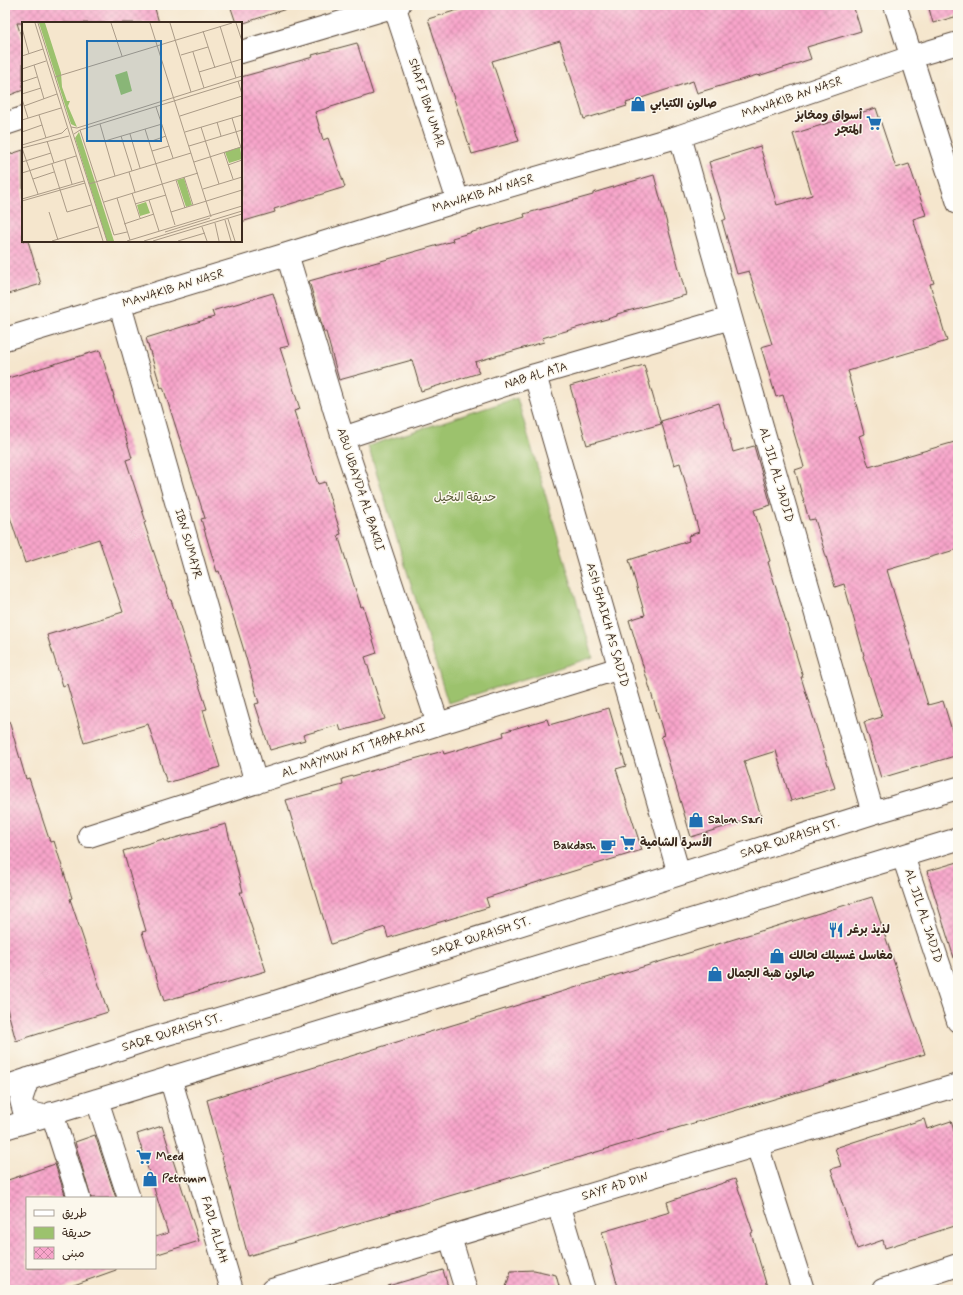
<svg xmlns="http://www.w3.org/2000/svg" width="963" height="1295" font-family="Mynerve,'Playpen Sans Arabic',sans-serif">
<style>
.green{fill:#9cc26d;stroke:#6c7646}
.building{fill:url(#building-cross-hatch)}
.lines{fill:none;stroke-linecap:round;stroke-linejoin:round}
.minor-casing{stroke:#574638;stroke-width:24}
.minor{stroke:#fff;stroke-width:22}
.labels{text-anchor:middle;dominant-baseline:central;stroke-width:3;stroke-linejoin:round;paint-order:stroke}
.street-label{font-size:12px;fill:#3b2a1e;stroke:#fbf7ec}
.poi-label{font-size:12px;font-weight:bold;fill:#3b2a1e;stroke:#fbf7ec;text-anchor:start}
.park-label{font-size:12px;fill:#585836;stroke:#fbf7ec}
.inset-road{fill:none;stroke:#ab9b87;stroke-width:1}
.view{fill:#1f6fb2;fill-opacity:0.15;stroke:#1f6fb2;stroke-width:2}
.inset-edge{fill:none;stroke:#3b2a1e;stroke-width:2}
</style>
<defs>
<pattern id="building-cross-hatch" width="8" height="8" patternUnits="userSpaceOnUse"><rect width="8" height="8" fill="#f8a5cb"/><path d="M0 0l8 8M0 8l8-8" fill="none" stroke="#ca87a4"/></pattern>
</defs>
<rect width="100%" height="100%" fill="#fbf7ec"/>
<filter id="ink" filterUnits="userSpaceOnUse"><feTurbulence type="fractalNoise" baseFrequency=".025" numOctaves="2"/><feDisplacementMap in="SourceGraphic" scale="8" xChannelSelector="R" yChannelSelector="G"/><feConvolveMatrix kernelMatrix="1 2 1 2 8 2 1 2 1" color-interpolation-filters="sRGB"/></filter>
<filter id="wash" filterUnits="userSpaceOnUse"><feTurbulence type="fractalNoise" baseFrequency=".012" numOctaves="4" result="noise"/><feDisplacementMap in="SourceGraphic" scale="16" xChannelSelector="R" yChannelSelector="G"/><feGaussianBlur stdDeviation="0.9" result="paint"/><feColorMatrix in="noise" values="0 0 0 0 0 0 0 0 0 0 0 0 0 0 0 0 0 1.4 0 .05"/><feComposite in="paint" operator="in"/></filter>
<g filter="url(#wash)">
<rect width="100%" height="100%" fill="#f5e6cd"/>
<path class="green" d="M 517,398 L 593,657 L 448,703 L 368,446 Z"/>
<g id="blocks">
<path class="building" d="M 5,5 L 154,5 L 159,23 L 17,23 L 23,42 L 23,90 L 5,97 Z
M 230,5 L 289,5 L 289,8 L 244,23 L 236,23 Z
M 474,5 L 853,5 L 861,31 L 807,47 L 811,59 L 758,76 L 757,75 L 697,93 L 693,81 L 626,103 L 627,106 L 584,119 L 560,41 L 492,61 L 519,141 L 472,154 L 428,19 Z
M 928,5 L 958,5 L 958,16 L 933,23 Z
M 357,43 L 373,94 L 315,112 L 323,140 L 328,138 L 345,187 L 274,209 L 275,212 L 241,222 L 241,77 L 313,57 L 312,55 Z
M 876,108 L 896,168 L 909,164 L 926,215 L 913,219 L 934,283 L 930,284 L 947,341 L 848,371 L 850,377 L 849,377 L 864,434 L 859,436 L 869,467 L 958,441 L 958,549 L 887,570 L 928,705 L 943,701 L 958,750 L 958,755 L 881,778 L 864,722 L 882,717 L 863,656 L 864,655 L 844,584 L 835,587 L 815,519 L 809,520 L 795,470 L 804,467 L 783,395 L 776,397 L 761,347 L 772,344 L 749,271 L 737,274 L 722,221 L 726,219 L 709,162 L 760,146 L 777,205 L 812,195 L 793,134 Z
M 23,150 L 23,241 L 28,241 L 41,284 L 5,295 L 5,156 Z
M 654,175 L 686,295 L 617,314 L 617,316 L 542,338 L 544,342 L 475,362 L 479,373 L 421,391 L 412,360 L 339,380 L 326,332 L 324,332 L 309,281 L 453,241 L 452,238 L 525,217 L 524,214 L 593,195 L 593,193 Z
M 273,293 L 289,346 L 280,348 L 300,409 L 294,411 L 318,484 L 325,482 L 341,534 L 338,535 L 361,607 L 363,606 L 377,653 L 365,657 L 385,719 L 341,731 L 339,725 L 303,735 L 305,740 L 270,750 L 255,704 L 259,703 L 242,644 L 219,571 L 217,572 L 201,519 L 205,518 L 163,387 L 161,388 L 146,338 L 214,317 L 212,311 Z
M 100,350 L 114,396 L 113,396 L 132,458 L 126,460 L 146,522 L 144,523 L 170,600 L 171,600 L 207,709 L 203,710 L 220,767 L 167,783 L 148,724 L 84,743 L 67,684 L 63,686 L 47,635 L 123,612 L 99,539 L 25,563 L 5,502 L 5,379 Z
M 644,365 L 661,424 L 587,445 L 570,386 Z
M 719,403 L 733,452 L 754,446 L 771,505 L 754,510 L 770,561 L 768,562 L 803,677 L 801,677 L 835,788 L 791,801 L 776,751 L 744,761 L 761,816 L 691,837 L 661,736 L 664,735 L 629,620 L 645,615 L 629,560 L 689,541 L 688,536 L 699,532 L 680,463 L 674,465 L 661,421 Z
M 609,708 L 626,766 L 616,769 L 642,850 L 486,898 L 489,907 L 388,938 L 385,927 L 331,944 L 315,890 L 313,890 L 286,800 L 343,785 L 342,779 L 443,751 L 444,754 L 504,736 L 503,732 L 547,719 L 549,725 Z
M 9,721 L 26,779 L 29,778 L 50,842 L 54,841 L 72,898 L 70,899 L 108,1012 L 16,1041 L 5,1001 L 5,722 Z
M 226,824 L 243,892 L 240,892 L 266,971 L 164,1001 L 142,932 L 146,931 L 123,851 L 163,839 L 164,841 Z
M 958,862 L 958,957 L 954,958 L 927,871 Z
M 872,897 L 925,1054 L 248,1256 L 207,1100 Z
M 924,1119 L 927,1129 L 951,1121 L 958,1144 L 958,1225 L 885,1248 L 883,1240 L 857,1249 L 831,1169 L 841,1166 L 835,1148 Z
M 162,1126 L 199,1241 L 155,1255 L 155,1237 L 168,1233 L 137,1134 Z
M 95,1135 L 116,1198 L 91,1198 L 75,1142 Z
M 55,1164 L 66,1198 L 27,1198 L 27,1268 L 116,1268 L 116,1270 L 60,1290 L 5,1290 L 5,1181 Z
M 735,1179 L 753,1232 L 751,1233 L 768,1290 L 619,1290 L 602,1232 L 670,1212 L 667,1202 Z
M 443,1270 L 449,1290 L 388,1290 L 388,1286 Z
M 534,1270 L 556,1275 L 560,1290 L 505,1290 L 511,1271 Z"/>
</g>
</g>
<g filter="url(#ink)">
<use href="#blocks" fill-opacity="0" stroke="#574638" stroke-width="1"/>
<g class="lines">
<defs>
<path id="minor" d="M 394,5 L 458,201
M 895,5 L 958,203
M 241,52 L 399,5
M 5,124 L 23,118
M 680,136 L 731,318 L 873,813
M 287,254 L 343,438 L 438,724
M 120,305 L 256,783
M 5,339 L 287,254 L 458,201 L 680,136 L 911,57 L 958,43
M 535,375 L 679,874
M 343,438 L 535,375 L 731,318
M 89,836 L 438,724 L 620,668
M 903,856 L 958,1021
M 170,1077 L 232,1290
M 28,1079 L 21,1100 L 24,1111 L 43,1116
M 5,1087 L 140,1042 L 272,1003 L 873,813 L 958,788
M 97,1100 L 129,1198
M 52,1113 L 79,1198
M 5,1128 L 958,839
M 757,1145 L 803,1290
M 558,1204 L 584,1290
M 450,1237 L 466,1290
M 272,1290 L 958,1085
M 883,1290 L 958,1265"/>
</defs>
<use href="#minor" class="minor-casing"/>
<use href="#minor" class="minor"/>
</g>
</g>
<defs>
<symbol id="shop-bare" viewBox="-9 -9 18 18"><path d="M-5-2.5h2.3a2.7 3.5 0 0 1 5.4 0H5L5.5 6h-11ZM-1.5-2.5h3a1.5 2.3 0 0 0-3 0Z" fill="#1f6fb2" stroke="#fbf7ec" stroke-width="2.5" paint-order="stroke"/></symbol>
<symbol id="supermarket-bare" viewBox="-9 -9 18 18"><path d="M-6-5.5h2.5l.6 2H6L4.5 2H-2.5L-4.4-4H-6ZM-1.5 3.2a1.3 1.3 0 1 0 .1 0ZM3 3.2a1.3 1.3 0 1 0 .1 0Z" fill="#1f6fb2" stroke="#fbf7ec" stroke-width="2.5" paint-order="stroke"/></symbol>
<symbol id="cafe-bare" viewBox="-9 -9 18 18"><path d="M-5.5-4.5H6V0H3Q3 3.5 0 3.5H-2.5Q-5.5 3.5-5.5 0ZM3-3.2v2h1.7v-2ZM-6 4.5H4V6H-6Z" fill="#1f6fb2" stroke="#fbf7ec" stroke-width="2.5" paint-order="stroke"/></symbol>
<symbol id="restaurant-bare" viewBox="-9 -9 18 18"><path d="M-5-6h1v4h1v-4h1v4h1v-4h1v5L-1.5 .5V6h-2V.5L-5-1ZM5-6V6H3V1.5H1.5Q1.5-4 5-6Z" fill="#1f6fb2" stroke="#fbf7ec" stroke-width="2.5" paint-order="stroke"/></symbol>
</defs>
<g fill-rule="evenodd">
<use href="#shop-bare" x="627" y="93" width="22" height="22"/>
<use href="#supermarket-bare" x="863" y="112" width="22" height="22"/>
<use href="#shop-bare" x="685" y="809" width="22" height="22"/>
<use href="#supermarket-bare" x="617" y="832" width="22" height="22"/>
<use href="#cafe-bare" x="597" y="835" width="22" height="22"/>
<use href="#restaurant-bare" x="825" y="919" width="22" height="22"/>
<use href="#shop-bare" x="766" y="945" width="22" height="22"/>
<use href="#shop-bare" x="704" y="963" width="22" height="22"/>
<use href="#supermarket-bare" x="133" y="1146" width="22" height="22"/>
<use href="#shop-bare" x="139" y="1168" width="22" height="22"/>
</g>
<g class="labels">
<g class="street-label">
<text transform="translate(792 98) rotate(-19)">MAWAKIB AN NASR</text>
<text transform="translate(426 103) rotate(72)">SHAFI IBN UMAR</text>
<text transform="translate(483 194) rotate(-17)">MAWAKIB AN NASR</text>
<text transform="translate(173 289) rotate(-17)">MAWAKIB AN NASR</text>
<text transform="translate(536 376) rotate(-17)">NAB AL ATA</text>
<text transform="translate(776 475) rotate(74)">AL JIL AL JADID</text>
<text transform="translate(360 490) rotate(72)">ABU UBAYDA AL BAKRI</text>
<text transform="translate(188 544) rotate(74)">IBN SUMAYR</text>
<text transform="translate(607 625) rotate(74)">ASH SHAIKH AS SADID</text>
<text transform="translate(354 751) rotate(-18)">AL MAYMUN AT TABARANI</text>
<text transform="translate(790 839) rotate(-18)">SAQR QURAISH ST.</text>
<text transform="translate(923 916) rotate(72)">AL JIL AL JADID</text>
<text transform="translate(481 937) rotate(-18)">SAQR QURAISH ST.</text>
<text transform="translate(172 1033) rotate(-17)">SAQR QURAISH ST.</text>
<text transform="translate(615 1187) rotate(-17)">SAYF AD DIN</text>
<text transform="translate(214 1230) rotate(74)">FADL ALLAH</text>
</g>
<g class="poi-label">
<text x="650" y="104">صالون الكتيابي</text>
<text x="862" y="116" text-anchor="end">أسواق ومخابز<tspan x="862" dy="14">المتجر</tspan></text>
<text x="708" y="820">Salon Sari</text>
<text x="640" y="843">الأسرة الشامية</text>
<text x="596" y="846" text-anchor="end">Bakdash</text>
<text x="848" y="930">لذيذ برغر</text>
<text x="789" y="956">مغاسل غسيلك لحالك</text>
<text x="727" y="974">صالون هبة الجمال</text>
<text x="156" y="1157">Meed</text>
<text x="162" y="1179">Petromin</text>
</g>
<g class="park-label">
<text x="465" y="498">حديقة النخيل</text>
</g>
</g>
<g transform="translate(22 22)">
<rect width="220" height="220" fill="#f5e6cd"/>
<path d="M 17,1 L 23,1 L 39,51 L 40,65 L 45,79 L 48,79 L 46,84 L 55,105 L 49,102 ZM 105,49 L 110,69 L 99,73 L 93,53 ZM 57,110 L 92,219 L 85,219 L 53,116 ZM 218,125 L 220,137 L 207,141 L 203,130 ZM 162,156 L 170,183 L 164,185 L 155,158 ZM 124,180 L 128,191 L 118,194 L 115,183 Z" fill="#9cc26d"/>
<path class="inset-road" d="M 13,1 L 81,219M 16,1 L 85,219M 89,1 L 100,34M 128,1 L 189,195M 148,1 L 169,70M 214,1 L 220,19M 198,4 L 214,56M 0,6 L 7,32M 181,9 L 193,46M 171,30 L 182,66M 159,33 L 186,25M 0,34 L 21,27M 12,43 L 22,77M 0,47 L 24,39M 177,50 L 220,37M 33,55 L 210,1M 216,59 L 220,72M 0,60 L 15,55M 0,72 L 19,66M 0,77 L 6,96M 2,84 L 35,72M 134,85 L 151,136M 17,93 L 24,116M 158,94 L 220,74M 210,96 L 220,129M 0,98 L 39,86M 195,100 L 199,114M 78,102 L 93,154M 49,105 L 55,106 L 220,54M 179,105 L 197,162M 123,107 L 153,203M 58,108 L 92,213 L 105,210M 0,110 L 20,103M 163,110 L 220,93M 52,112 L 58,108 L 220,58M 108,112 L 118,146M 99,114 L 110,149M 25,119 L 32,141M 83,119 L 140,102M 127,120 L 144,114M 0,123 L 40,111 L 45,106M 167,124 L 220,108M 0,126 L 47,114M 0,126 L 16,172M 130,129 L 147,124M 202,130 L 211,157M 43,138 L 50,162M 0,140 L 29,131M 172,140 L 219,125M 30,142 L 45,190 L 69,183M 206,143 L 220,138M 107,150 L 113,170M 0,151 L 54,134M 162,155 L 171,183M 11,157 L 32,150M 154,158 L 163,186M 67,162 L 169,131M 181,167 L 220,155M 110,171 L 118,196M 95,176 L 108,218M 0,177 L 62,159M 127,178 L 137,209M 0,179 L 63,161M 82,180 L 176,151M 113,182 L 144,173M 27,190 L 36,218M 149,190 L 220,168M 206,197 L 213,219M 203,198 L 209,219M 193,201 L 197,219M 102,202 L 132,192M 180,205 L 185,219M 143,210 L 188,196M 30,219 L 76,205M 105,219 L 220,184M 122,219 L 220,189M 131,219 L 220,192M 156,219 L 183,211"/>
<path class="view" d="M 65,19 L 139,19 L 139,119 L 65,119 Z"/>
<rect width="220" height="220" class="inset-edge"/>
</g>
<rect width="963" height="1295" fill="none" stroke="#fbf7ec" stroke-width="20"/>
<rect x="26" y="1197" width="130" height="72" fill="#fbf7ec" stroke="#aea59a"/>
<rect x="34" y="1210" width="20" height="6" fill="#ffffff" stroke="#aea59a"/>
<text x="62" y="1217" font-size="12" fill="#3b2a1e">طريق</text>
<rect x="34" y="1227" width="20" height="12" fill="#9cc26d" stroke="#aea59a"/>
<text x="62" y="1237" font-size="12" fill="#3b2a1e">حديقة</text>
<rect x="34" y="1247" width="20" height="12" fill="url(#building-cross-hatch)" stroke="#aea59a"/>
<text x="62" y="1257" font-size="12" fill="#3b2a1e">مبنى</text>
</svg>
